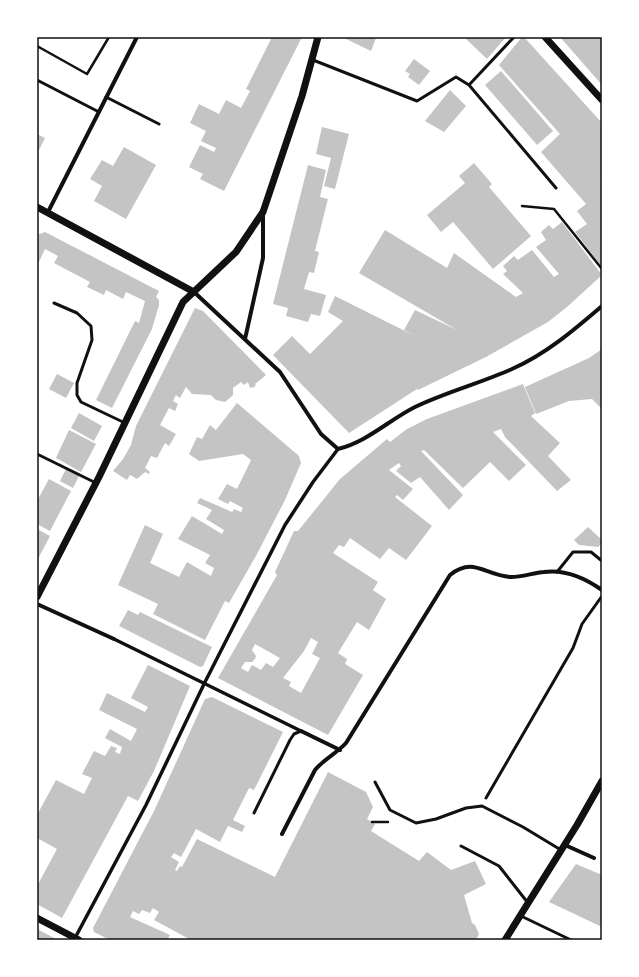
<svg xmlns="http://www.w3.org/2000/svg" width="639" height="977" font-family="'Varela Round',sans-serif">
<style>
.building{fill:#c4c4c4;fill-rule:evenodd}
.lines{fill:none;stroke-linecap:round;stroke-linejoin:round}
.path{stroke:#111;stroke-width:2.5}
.service{stroke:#111;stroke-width:3}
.pedestrian{stroke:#111;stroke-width:3.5}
.minor{stroke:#111;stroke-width:4}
.tertiary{stroke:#111;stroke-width:7}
.neatline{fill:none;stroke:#111;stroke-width:1.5}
</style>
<rect width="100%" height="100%" fill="#fff"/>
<path class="building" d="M 272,37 L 302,37 L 224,191 L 200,179 L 203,174 L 189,167 L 200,145 L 214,152 L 216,148 L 201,141 L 206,131 L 190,123 L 199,104 L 219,114 L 226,100 L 241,108 L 250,91 L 246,89 Z
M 342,37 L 374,37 L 376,38 L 371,51 Z
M 464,37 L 506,37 L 487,59 Z
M 522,37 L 524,37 L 602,123 L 602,176 L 599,178 L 602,178 L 602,267 L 575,232 L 587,224 L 577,211 L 586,204 L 541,152 L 560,134 L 499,65 Z
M 560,37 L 600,37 L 602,40 L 602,85 Z
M 414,59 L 430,71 L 419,85 L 408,77 L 410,74 L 405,71 Z
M 501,71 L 553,131 L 537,145 L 485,85 Z
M 450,90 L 466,106 L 444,132 L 425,121 Z
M 322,127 L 349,134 L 335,189 L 324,186 L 331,158 L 316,154 Z
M 37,134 L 45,138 L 39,150 L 37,149 Z
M 124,147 L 156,165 L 126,219 L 94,201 L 102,186 L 90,179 L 102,160 L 113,166 Z
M 474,163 L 492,184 L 489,187 L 531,236 L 493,269 L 453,222 L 441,232 L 427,215 L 465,183 L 459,176 Z
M 308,165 L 326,170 L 320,197 L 328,199 L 315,251 L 319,252 L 314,273 L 309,272 L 304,289 L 326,295 L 320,316 L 311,314 L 308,322 L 286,316 L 288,308 L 273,304 Z
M 562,222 L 602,275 L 567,307 L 548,322 L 486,357 L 418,390 L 417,389 L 349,433 L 273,355 L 292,336 L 310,354 L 343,321 L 328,312 L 335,296 L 415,336 L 404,330 L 415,310 L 457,330 L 359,273 L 385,230 L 447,268 L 454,253 L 516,297 L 523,293 L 503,274 L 507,271 L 503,266 L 514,256 L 518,260 L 532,250 L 554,277 L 559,274 L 536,247 L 546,240 L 541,232 L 549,225 L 553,229 Z
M 45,232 L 159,291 L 156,297 L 159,300 L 159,305 L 152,329 L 112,408 L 96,400 L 135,321 L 139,323 L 145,301 L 126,292 L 123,299 L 106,290 L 104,295 L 87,287 L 90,282 L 54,263 L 58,256 L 45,249 L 37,266 L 37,235 Z
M 195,308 L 203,311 L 266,375 L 255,384 L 256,385 L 253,388 L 252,387 L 250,388 L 248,382 L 244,385 L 241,382 L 233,388 L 233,395 L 225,402 L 216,400 L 211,395 L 192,394 L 186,387 L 180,398 L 176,395 L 173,401 L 178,404 L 175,411 L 169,408 L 160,425 L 176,434 L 169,446 L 165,443 L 157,458 L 151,456 L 145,468 L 150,472 L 149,474 L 145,472 L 137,479 L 130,475 L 127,480 L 113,471 L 123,459 L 131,445 L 136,426 Z
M 602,349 L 602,409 L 592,399 L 569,401 L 536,414 L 525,387 L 589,358 Z
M 57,374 L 74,383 L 66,398 L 49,389 Z
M 523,384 L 535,413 L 531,416 L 560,443 L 548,456 L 571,480 L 557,491 L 505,437 L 501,429 L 493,432 L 526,465 L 509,481 L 490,462 L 463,488 L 424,450 L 421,451 L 463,495 L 449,510 L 420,477 L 411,483 L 396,471 L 401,466 L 399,463 L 389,470 L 413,489 L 403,500 L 397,495 L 395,497 L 432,526 L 406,560 L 389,548 L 380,559 L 350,538 L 344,547 L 339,545 L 333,553 L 378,582 L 373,590 L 386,599 L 369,630 L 357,622 L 338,653 L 347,659 L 345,664 L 363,675 L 328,735 L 218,678 L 277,575 L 275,572 L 294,531 L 298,531 L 340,479 L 387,439 L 390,442 L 407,429 L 427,419 ZM 311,638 L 318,642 L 312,654 L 320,658 L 301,693 L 289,686 L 291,682 L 283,678 L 304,651 ZM 255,644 L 280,658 L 273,667 L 266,663 L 261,670 L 252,665 L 248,672 L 241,668 L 245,662 L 252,662 L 255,659 L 256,656 L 252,650 Z
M 237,403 L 299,456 L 301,463 L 285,500 L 257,554 L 229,603 L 225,601 L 205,640 L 153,614 L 158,604 L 118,585 L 145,525 L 163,534 L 150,563 L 179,577 L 187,562 L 211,576 L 214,568 L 205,563 L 210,555 L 178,539 L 192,516 L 222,534 L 224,530 L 206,519 L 212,510 L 197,503 L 200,498 L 232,512 L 234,509 L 241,512 L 243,508 L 230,501 L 228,504 L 218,499 L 227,484 L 237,489 L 251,460 L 243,454 L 199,461 L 189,454 L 197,437 L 202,439 L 210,425 L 216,430 Z
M 79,413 L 102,426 L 94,441 L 71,428 Z
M 69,430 L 96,444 L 81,472 L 56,458 Z
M 66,469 L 79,476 L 73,488 L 60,481 Z
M 49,479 L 71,491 L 50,531 L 37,524 L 37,501 Z
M 588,527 L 602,540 L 602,543 L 598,547 L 579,545 L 574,540 Z
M 37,529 L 50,536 L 37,561 Z
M 128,610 L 138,615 L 140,612 L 212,647 L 203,666 L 200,667 L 119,626 Z
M 148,665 L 190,686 L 154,771 L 138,801 L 128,796 L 62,918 L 37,904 L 37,886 L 57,849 L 37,838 L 37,815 L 56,780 L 84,794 L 92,778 L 82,774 L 94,751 L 105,756 L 111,746 L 117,748 L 115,752 L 120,754 L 122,747 L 105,738 L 110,729 L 131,741 L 137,729 L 99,710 L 107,693 L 145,712 L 148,707 L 131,698 Z
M 212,697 L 283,732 L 254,790 L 249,788 L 233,820 L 245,826 L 242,832 L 228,826 L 220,842 L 196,829 L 181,857 L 174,853 L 171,857 L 179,862 L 175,870 L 177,871 L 180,866 L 182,867 L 197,839 L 275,877 L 328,772 L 366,792 L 373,807 L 367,819 L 375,824 L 371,831 L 419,861 L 427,852 L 451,870 L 475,861 L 486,884 L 464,895 L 472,923 L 475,925 L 479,934 L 476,940 L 191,940 L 154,920 L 159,912 L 153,908 L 150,913 L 142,910 L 139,914 L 133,911 L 130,917 L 170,935 L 167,940 L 110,940 L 94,932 L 93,928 L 154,811 L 205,699 Z
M 576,864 L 602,875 L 602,927 L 549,902 Z
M 37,929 L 58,940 L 37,940 Z"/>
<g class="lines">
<path class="path" d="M 37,46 L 87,74 L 109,37
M 522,206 L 554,209 L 602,269
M 372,822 L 388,822"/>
<path class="service" d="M 313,60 L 417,101 L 456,77 L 469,85 L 556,188
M 37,80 L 99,112
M 469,85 L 514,37
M 106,97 L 159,124
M 54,303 L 77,313 L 91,326 L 92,340 L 77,383 L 77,395 L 81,402 L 125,423
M 37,454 L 96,483
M 557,572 L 573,552 L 591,552 L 602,561
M 375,782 L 390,810 L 416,823 L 436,819 L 466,808 L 482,806 L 523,827 L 561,850
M 486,798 L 573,648 L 582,624 L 602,596
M 254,813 L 290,740 L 294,734 L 301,731
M 461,846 L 499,866 L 528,903
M 521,916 L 571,940"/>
<path class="pedestrian" d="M 114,639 L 301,731
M 75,938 L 146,805 L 205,682 L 285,525 L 313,482 L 338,449"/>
<path class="minor" d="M 48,212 L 137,37
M 194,292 L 280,372 L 321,434 L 338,449 C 367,442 389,420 415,407 C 446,392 481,383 512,369 C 546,354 574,330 602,306
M 245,339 L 263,258 L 263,213
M 37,604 L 114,639
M 301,731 L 340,750
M 282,834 L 315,770 C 324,759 337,753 346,743 L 450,575 C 474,556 485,576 511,577 C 522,577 533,573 544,572 C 565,569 585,578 602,590
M 565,845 L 594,858"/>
<path class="tertiary" d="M 545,37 L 602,100
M 37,207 L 194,292
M 37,597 L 99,477 L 183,302 L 236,252 L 263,212 L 302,96 L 318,37
M 37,918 L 79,940
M 505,940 L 577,825 L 602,781"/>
</g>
<rect width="639" height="977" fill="none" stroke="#ffffff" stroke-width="76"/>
<rect x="38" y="38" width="563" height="901" class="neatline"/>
</svg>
